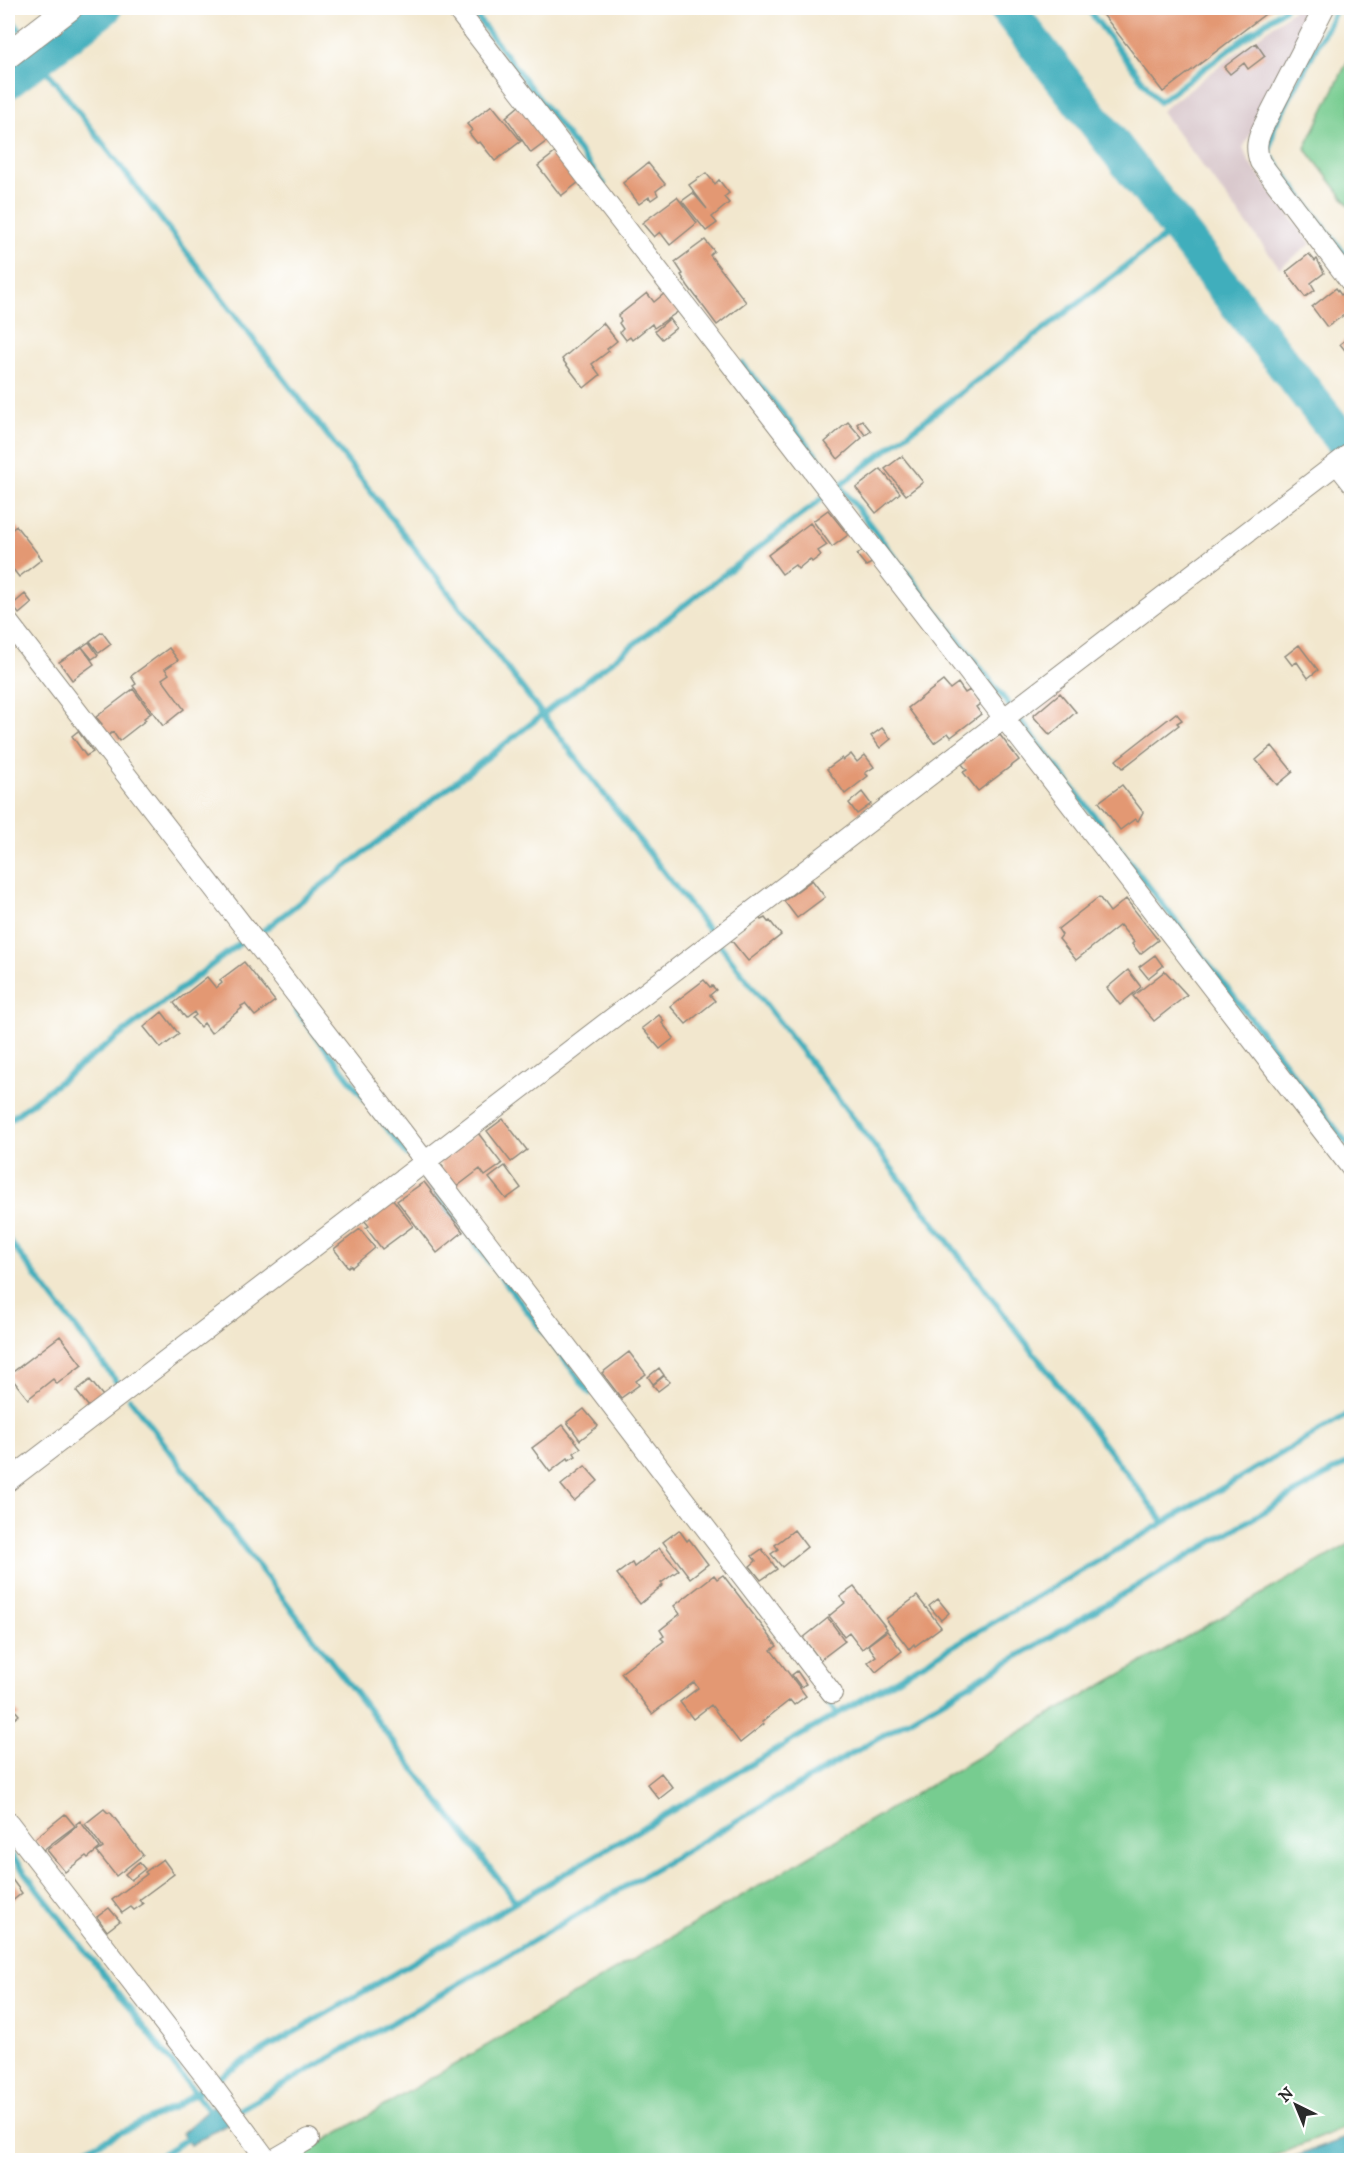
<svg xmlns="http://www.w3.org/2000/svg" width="1359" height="2168" font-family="'IM FELL DW Pica',serif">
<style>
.industrial{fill:#d2bec3}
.green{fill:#77cc90;stroke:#517c5e;stroke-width:1.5}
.water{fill:#3faebc;stroke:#356c74;stroke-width:1.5}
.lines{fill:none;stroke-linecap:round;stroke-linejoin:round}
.stream{stroke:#3faebc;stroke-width:6}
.river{stroke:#3faebc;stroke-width:36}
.building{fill:#e39873}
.minor-casing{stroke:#8e897c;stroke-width:22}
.tertiary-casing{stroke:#8e897c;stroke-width:28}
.minor{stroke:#fff;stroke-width:20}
.tertiary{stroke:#fff;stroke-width:26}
</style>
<rect width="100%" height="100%" fill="#fff"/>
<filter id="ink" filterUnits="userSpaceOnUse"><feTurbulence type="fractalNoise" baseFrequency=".0167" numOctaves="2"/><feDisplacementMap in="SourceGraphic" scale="12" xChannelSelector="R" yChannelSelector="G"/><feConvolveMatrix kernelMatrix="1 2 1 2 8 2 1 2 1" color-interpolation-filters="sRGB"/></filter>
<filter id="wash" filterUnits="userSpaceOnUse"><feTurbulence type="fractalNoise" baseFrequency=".008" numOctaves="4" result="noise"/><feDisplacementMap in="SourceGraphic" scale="24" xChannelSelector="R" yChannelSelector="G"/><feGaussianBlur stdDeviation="1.35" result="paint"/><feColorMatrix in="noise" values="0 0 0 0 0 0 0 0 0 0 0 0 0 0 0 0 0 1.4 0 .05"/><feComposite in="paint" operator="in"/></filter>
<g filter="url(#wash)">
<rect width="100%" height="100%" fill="#f2e7ce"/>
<path class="industrial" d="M 1296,8 L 1317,8 L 1243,148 L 1249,162 L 1311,244 L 1280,268 L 1161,111 Z"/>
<path class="green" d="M 1351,54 L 1351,208 L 1305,148 Z
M 1351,1543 L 1351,2125 L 1264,2160 L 292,2160 L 1029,1727 Z"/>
<path class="water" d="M 213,2105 L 230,2123 L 190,2145 L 182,2133 Z
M 1351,2136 L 1351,2160 L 1286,2160 Z"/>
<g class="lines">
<path class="stream" d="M 470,8 L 604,184
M 1087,8 L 1159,102 L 1285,8
M 1337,8 L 1274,127 L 1269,154 L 1352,264
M 8,15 L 19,29
M 37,58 L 710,932
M 742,363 L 827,469 L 1352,1150
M 1341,439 L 1352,432
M 838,487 L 1177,227
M 260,933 L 823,498
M 720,945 L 1163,1521
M 297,1011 L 407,1154
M 8,1121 L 243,941
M 424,1177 L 590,1393
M 8,1239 L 119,1385
M 130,1399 L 516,1902
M 823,1696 L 837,1714
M 8,1851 L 213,2116
M 235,2112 L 423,2005 L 1352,1460
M 63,2160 L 174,2107 L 240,2064 L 1352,1412
M 153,2160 L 193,2135"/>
<path class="river" d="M 1007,8 L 1352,452
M 8,81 L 104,8"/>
</g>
<g id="blocks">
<path class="building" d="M 1098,8 L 1273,8 L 1163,92 Z
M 1256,43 L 1265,56 L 1248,69 L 1244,63 L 1230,74 L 1224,67 Z
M 492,105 L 521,141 L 495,161 L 480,142 L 477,143 L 469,133 L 472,130 L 467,124 Z
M 520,105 L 547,141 L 531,153 L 506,117 Z
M 556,152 L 579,182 L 561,196 L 538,166 Z
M 648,163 L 665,184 L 656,191 L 658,195 L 651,200 L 649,197 L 639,204 L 623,183 Z
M 706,173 L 715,184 L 719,180 L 729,193 L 724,197 L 729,203 L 712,217 L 717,223 L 706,231 L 682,201 L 693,193 L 707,209 L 689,185 Z
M 677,197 L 697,223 L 670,245 L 660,232 L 654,237 L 642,223 Z
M 705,240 L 714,251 L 710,255 L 746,302 L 717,325 L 688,286 L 681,275 L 683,274 L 675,262 Z
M 1309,254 L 1315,261 L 1317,259 L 1324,273 L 1311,283 L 1315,290 L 1305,297 L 1286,272 Z
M 1336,288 L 1341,295 L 1345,292 L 1352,300 L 1352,326 L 1344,315 L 1327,327 L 1312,307 Z
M 647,293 L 654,302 L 665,293 L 679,311 L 654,328 L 652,324 L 632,340 L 630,337 L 626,340 L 620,332 L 623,329 L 619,323 L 621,321 L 618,316 Z
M 669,319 L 676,328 L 662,339 L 655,331 Z
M 603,323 L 617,341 L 607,349 L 609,351 L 592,364 L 600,375 L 584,388 L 562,359 Z
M 1352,335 L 1352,359 L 1340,344 Z
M 862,420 L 871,431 L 865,435 L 857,424 Z
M 848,422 L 862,438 L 838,459 L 825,442 Z
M 902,456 L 923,482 L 906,495 L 885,469 Z
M 881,469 L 900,493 L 876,513 L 856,488 Z
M 828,510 L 848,535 L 832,547 L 813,521 Z
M 810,523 L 827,545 L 818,551 L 821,555 L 812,562 L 810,559 L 798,569 L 795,565 L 782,574 L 768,555 Z
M 16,526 L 42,559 L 19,577 L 9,564 L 8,565 L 8,533 Z
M 862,551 L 872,563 L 866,566 L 857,555 Z
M 25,594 L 32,603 L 19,614 L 12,605 Z
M 102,632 L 111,644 L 99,653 L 90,641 Z
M 89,642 L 98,655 L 92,659 L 82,647 Z
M 1299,645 L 1318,670 L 1308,678 L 1297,662 L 1292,665 L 1285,656 Z
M 82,647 L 94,664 L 72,680 L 59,662 Z
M 169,648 L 178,660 L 165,669 L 169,674 L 162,679 L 184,709 L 163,726 L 133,686 L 136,684 L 131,676 Z
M 943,681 L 950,689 L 958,683 L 965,693 L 970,690 L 980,704 L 976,707 L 981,714 L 951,737 L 948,733 L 934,743 L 908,708 Z
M 133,689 L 151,713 L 144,718 L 146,720 L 119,741 L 113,732 L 106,737 L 99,726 L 102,724 L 96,717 Z
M 1060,693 L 1076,712 L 1050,735 L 1033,716 Z
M 1176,713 L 1182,720 L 1177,723 L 1179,725 L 1123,768 L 1116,760 Z
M 882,728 L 891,739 L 880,748 L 871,736 Z
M 78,731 L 93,752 L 86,756 L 72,736 Z
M 1000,735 L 1019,760 L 978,791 L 963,772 L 967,770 L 962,764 Z
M 1272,746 L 1293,772 L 1277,785 L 1256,760 Z
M 851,754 L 857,762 L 865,755 L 874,767 L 865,773 L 868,776 L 845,794 L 827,769 L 842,758 L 843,760 Z
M 1122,785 L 1143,812 L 1138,821 L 1135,819 L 1120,830 L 1099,802 Z
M 862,792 L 871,804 L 857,814 L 849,803 Z
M 812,880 L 825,897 L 797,918 L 784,901 Z
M 1099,897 L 1110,912 L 1126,899 L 1158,940 L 1140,954 L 1132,944 L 1134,942 L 1120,925 L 1076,960 L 1059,939 L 1062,935 L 1058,929 Z
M 759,917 L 761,920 L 765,918 L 768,922 L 770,921 L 781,935 L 748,961 L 731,940 Z
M 1155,955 L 1163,966 L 1148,978 L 1139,967 Z
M 244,962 L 275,1001 L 255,1016 L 245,1004 L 241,1006 L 242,1008 L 211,1033 L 204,1023 L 200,1027 L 192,1018 L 196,1015 L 194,1012 L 186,1018 L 174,1003 L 207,977 L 216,988 L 222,983 L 220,980 Z
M 1128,970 L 1141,987 L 1120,1005 L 1107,988 Z
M 1165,971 L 1187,995 L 1154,1021 L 1133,996 Z
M 704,980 L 710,987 L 712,986 L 716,990 L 710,995 L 715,1001 L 686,1024 L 670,1006 Z
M 162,1012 L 179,1034 L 161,1048 L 144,1027 Z
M 659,1015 L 664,1021 L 662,1023 L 674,1038 L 660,1049 L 642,1028 Z
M 503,1119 L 527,1150 L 511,1162 L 487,1131 Z
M 478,1133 L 502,1164 L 485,1176 L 480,1169 L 455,1188 L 441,1169 L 443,1167 L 439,1162 Z
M 505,1166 L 521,1188 L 506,1199 L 489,1178 Z
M 424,1182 L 463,1232 L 437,1253 L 397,1201 Z
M 392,1198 L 413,1226 L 382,1249 L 366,1228 L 369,1226 L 364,1220 Z
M 360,1229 L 375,1248 L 352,1267 L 350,1265 L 348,1267 L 334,1249 Z
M 60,1336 L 82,1365 L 57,1384 L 53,1379 L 28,1399 L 9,1375 Z
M 629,1352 L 646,1374 L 636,1381 L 639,1385 L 621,1398 L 602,1373 Z
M 659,1368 L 664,1375 L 653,1384 L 648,1377 Z
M 664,1376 L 670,1382 L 658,1391 L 653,1385 Z
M 90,1380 L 103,1396 L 89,1407 L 76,1391 Z
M 584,1409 L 598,1426 L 580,1440 L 567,1422 Z
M 563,1425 L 581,1448 L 574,1453 L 576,1456 L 569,1460 L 568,1458 L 550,1472 L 532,1448 Z
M 585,1466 L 598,1481 L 574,1501 L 561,1485 Z
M 679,1530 L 687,1541 L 689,1539 L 708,1564 L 690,1578 L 663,1542 Z
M 794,1530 L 807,1547 L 782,1567 L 771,1554 L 778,1549 L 775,1545 Z
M 659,1548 L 679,1570 L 661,1583 L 663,1585 L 640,1604 L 617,1574 L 632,1563 L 634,1567 Z
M 762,1549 L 777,1569 L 761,1580 L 750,1566 L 756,1561 L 752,1556 Z
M 714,1575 L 717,1579 L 723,1575 L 766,1631 L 777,1646 L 771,1650 L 806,1696 L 794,1705 L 790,1700 L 762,1722 L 764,1724 L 740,1743 L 711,1705 L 693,1719 L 680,1702 L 698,1688 L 694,1682 L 652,1714 L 621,1673 L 664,1641 L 661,1638 L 664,1636 L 660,1630 L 680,1614 L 674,1606 Z
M 854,1587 L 887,1629 L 862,1649 L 849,1632 L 844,1636 L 829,1616 L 845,1603 L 840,1597 Z
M 917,1596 L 941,1627 L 915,1646 L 914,1644 L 909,1649 L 886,1619 Z
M 938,1599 L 949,1613 L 941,1620 L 929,1606 Z
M 828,1618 L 845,1641 L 820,1660 L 803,1638 Z
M 887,1631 L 902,1651 L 876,1672 L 868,1662 L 876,1656 L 868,1645 Z
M 797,1671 L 806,1684 L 801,1687 L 792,1675 Z
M 8,1702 L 19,1715 L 8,1724 Z
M 661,1773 L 673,1788 L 659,1799 L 647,1784 Z
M 104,1809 L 108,1813 L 110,1812 L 143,1855 L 116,1876 L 97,1852 L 103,1848 L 85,1824 Z
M 65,1814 L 75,1826 L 43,1850 L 34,1839 Z
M 80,1821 L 100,1848 L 88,1858 L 86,1856 L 65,1872 L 47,1850 L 77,1826 L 76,1824 Z
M 163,1859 L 174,1874 L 139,1900 L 143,1904 L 134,1910 L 131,1907 L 122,1913 L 112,1900 L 147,1874 L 145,1872 Z
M 139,1862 L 145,1869 L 131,1880 L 125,1874 Z
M 8,1874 L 22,1893 L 11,1902 L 10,1900 L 8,1901 Z
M 109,1908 L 120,1921 L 107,1931 L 97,1917 Z"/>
</g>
</g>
<g filter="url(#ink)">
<use href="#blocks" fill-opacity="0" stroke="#8e897c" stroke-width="1.5"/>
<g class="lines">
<defs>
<path id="minor" d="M 456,8 L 1352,1169
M 1324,8 L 1264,125 C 1257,139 1255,148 1260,162 L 1352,284
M 1337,464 L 1352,483
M 8,622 L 424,1160 L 832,1693
M 8,1481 L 1352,452
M 8,1822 L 205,2076 L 267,2160
M 273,2160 L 309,2139"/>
<path id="tertiary" d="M 8,55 L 69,8"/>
</defs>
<use href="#minor" class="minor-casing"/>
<use href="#tertiary" class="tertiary-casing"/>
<use href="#minor" class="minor"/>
<use href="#tertiary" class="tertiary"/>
</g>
</g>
<rect width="1359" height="2168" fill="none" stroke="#fff" stroke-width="30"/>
<g transform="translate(1296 2105) rotate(317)" stroke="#ffffff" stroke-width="4.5" paint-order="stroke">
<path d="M0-4.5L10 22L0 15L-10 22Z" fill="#2b2b2b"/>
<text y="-9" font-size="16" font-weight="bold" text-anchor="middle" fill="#2b2b2b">N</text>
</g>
</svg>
